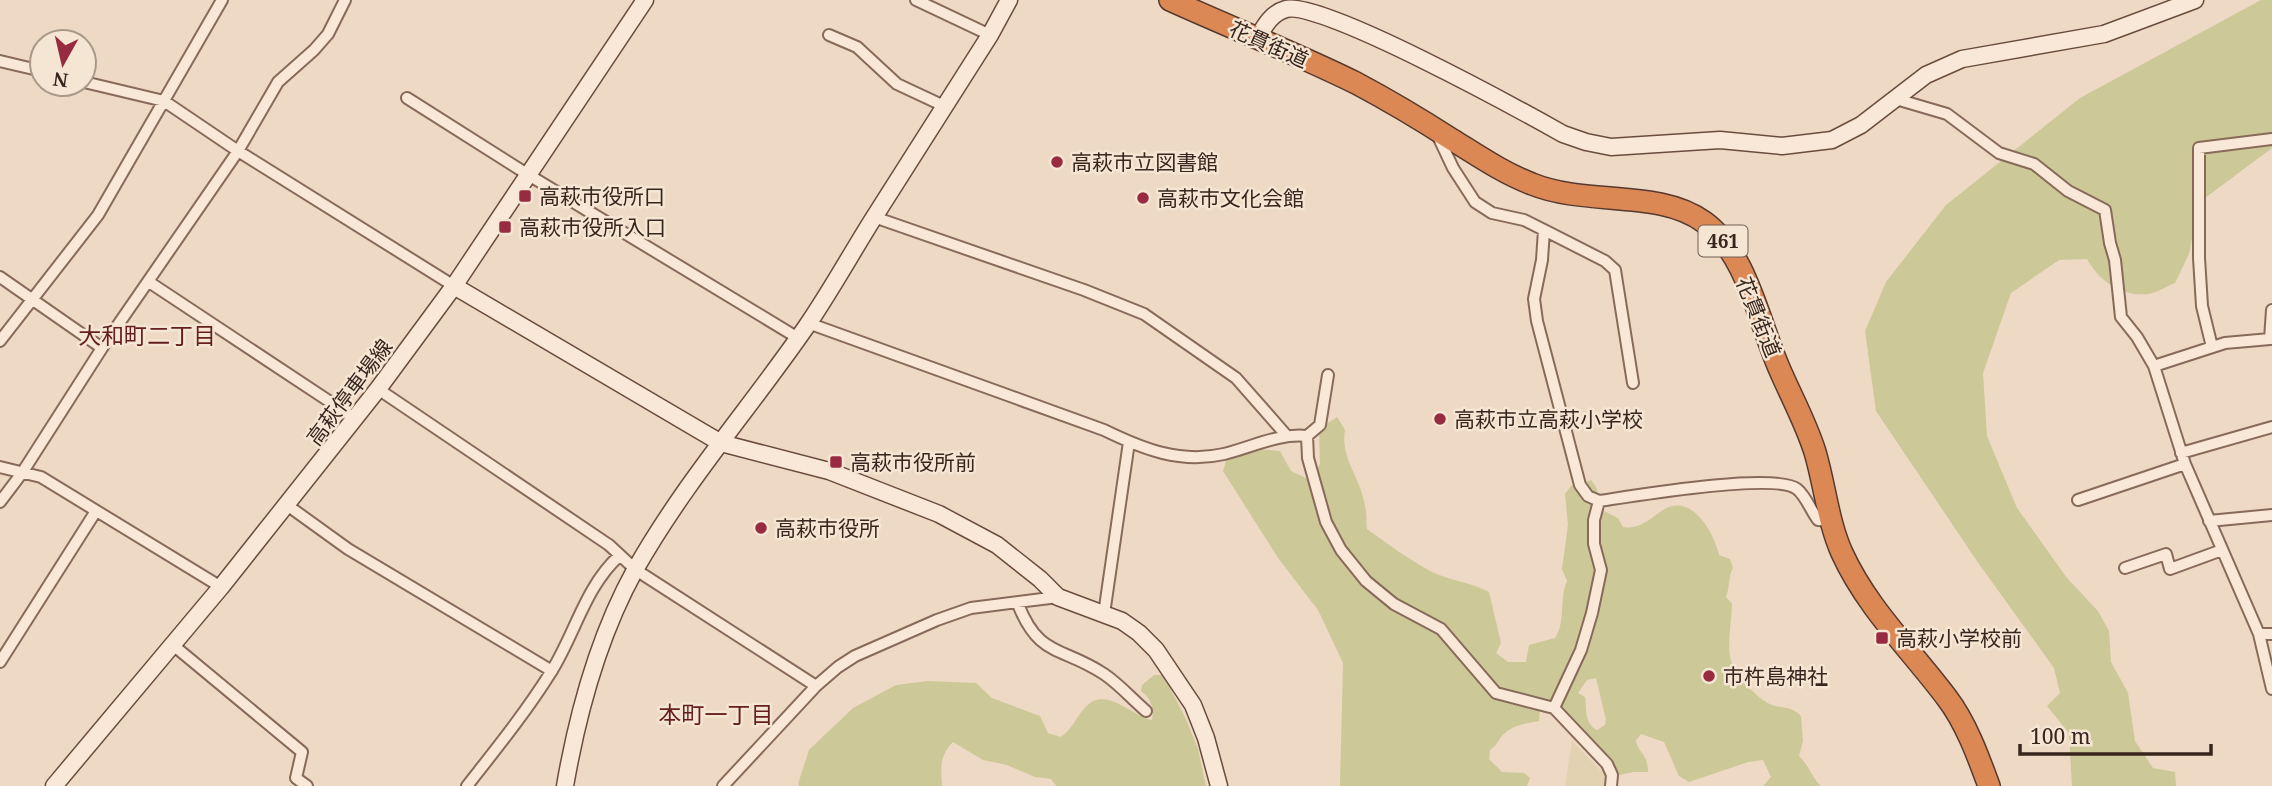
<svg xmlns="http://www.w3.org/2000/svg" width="2272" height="786" font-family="'Noto Serif','Noto Sans JP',serif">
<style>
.farmland{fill:#e3d2b1}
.green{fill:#ccc898;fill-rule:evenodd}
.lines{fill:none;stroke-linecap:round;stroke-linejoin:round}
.street-casing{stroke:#886a5a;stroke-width:14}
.secondary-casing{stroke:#6a4c3e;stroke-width:19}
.highway-casing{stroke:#563a2f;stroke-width:24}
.street{stroke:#f9e8d7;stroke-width:10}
.secondary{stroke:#f9e8d7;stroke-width:16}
.highway{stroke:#dc8855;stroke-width:21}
.poi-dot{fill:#972b40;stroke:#f5e5d3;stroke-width:2.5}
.labels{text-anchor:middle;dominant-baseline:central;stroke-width:5;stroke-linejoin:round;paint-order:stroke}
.shield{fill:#f5e5d3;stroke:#715f54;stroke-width:2}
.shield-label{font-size:19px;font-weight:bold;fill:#38261e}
.street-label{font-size:21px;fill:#38261e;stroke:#f5e5d3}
.poi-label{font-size:21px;fill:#38261e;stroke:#f5e5d3;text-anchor:start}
.neighbourhood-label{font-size:23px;fill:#65201e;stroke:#f5e5d3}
</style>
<rect width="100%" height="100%" fill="#eed9c4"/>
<path class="farmland" d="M 1572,741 L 1604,774 L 1606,786 L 1565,786 Z"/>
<path class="green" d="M 2261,0 L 2272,0 L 2272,148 L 2205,198 L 2194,228 L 2189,254 L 2175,283 C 2167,286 2157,293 2148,294 C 2122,297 2099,281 2087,259 L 2059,260 L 2011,293 L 1983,373 L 1987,436 L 2017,508 L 2067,578 L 2098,611 L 2109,631 L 2111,662 L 2128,693 L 2135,741 L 2153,768 L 2175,772 L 2176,786 L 2072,786 L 2069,733 L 2047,706 L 2060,693 L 2054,668 L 1979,564 L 1876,411 L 1865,331 L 1886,282 L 1946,205 L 2080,98 Z
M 1337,417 L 1345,430 C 1340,459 1361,478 1365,506 C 1367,513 1366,522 1367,529 C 1388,544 1409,560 1432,572 C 1451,581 1471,582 1489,592 L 1501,643 L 1496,653 L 1508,662 L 1526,662 L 1529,645 L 1555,638 C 1566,622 1559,599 1567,581 L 1562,569 L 1568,525 L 1565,494 L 1571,486 L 1591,480 L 1596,487 L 1604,511 L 1618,518 L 1623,527 C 1639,530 1651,518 1663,510 C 1692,492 1714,533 1719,555 L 1730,559 L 1733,568 C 1728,576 1730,587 1726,597 L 1732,604 C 1731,638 1720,664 1750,689 C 1757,695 1764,702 1772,705 C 1784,709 1791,706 1801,716 L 1803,741 L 1799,756 C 1809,765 1811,777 1821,786 L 1763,786 L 1771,777 L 1763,760 L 1748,762 L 1689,782 L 1679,776 L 1664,742 L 1641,734 L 1636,740 C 1637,752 1648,753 1648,772 L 1634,772 L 1619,775 L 1566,715 C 1559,703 1554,700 1540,702 L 1539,721 C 1528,723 1513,725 1505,733 C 1498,739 1498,745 1490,750 L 1489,759 L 1502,772 L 1524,773 L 1530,778 L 1527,786 L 1340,786 L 1343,663 L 1318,610 L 1278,558 L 1223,471 L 1227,458 L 1259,449 L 1280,451 L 1291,471 L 1312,481 L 1320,464 L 1319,429 ZM 1596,678 L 1606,720 L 1605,725 L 1597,730 C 1584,723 1587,711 1585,697 L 1578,693 L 1587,680 Z
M 1154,675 L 1163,675 L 1185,717 L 1198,749 L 1206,786 L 1056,786 L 1051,779 L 1035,777 L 1007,765 L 983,760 L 953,742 C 939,756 941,768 942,786 L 799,786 L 798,784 L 809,750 L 853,708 L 896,685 L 928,681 L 976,683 L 992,698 L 1040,716 L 1048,733 L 1061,737 C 1074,728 1078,712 1090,703 C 1109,689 1136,718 1152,720 C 1154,708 1151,698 1141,691 L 1142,685 Z"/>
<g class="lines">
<defs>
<path id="street" d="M 916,0 L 990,35
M 829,35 L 857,47 L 897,84 L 944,106
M 0,61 L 42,71
M 84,82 L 164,101 L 238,151 L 454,286
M 407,98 L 527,174 L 798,338
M 1896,99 L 1947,114 L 1999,153 L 2034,164 L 2068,191 L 2105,210 L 2110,243 L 2115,260 L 2121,317 L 2137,337 L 2154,366 L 2185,464 L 2259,634 L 2272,634
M 1437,134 L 1453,168 L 1475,202 L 1492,213 L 1524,220 L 1544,230 L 1542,260 L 1534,299 L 1537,321 L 1580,485 L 1588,496 L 1599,501 L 1594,520 L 1594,544 L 1601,570 L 1592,613 L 1581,650 L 1554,708
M 874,217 L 1084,290 L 1144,314 L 1236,378 L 1287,436
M 1544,230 L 1605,261 L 1615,270 L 1633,383
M 0,277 L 102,348
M 149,282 L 356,419
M 808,323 L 1104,430 C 1143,449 1180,464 1224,454 C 1252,447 1279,433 1307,436 L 1320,425 L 1328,375
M 0,341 L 98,215 L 222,0
M 2212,347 L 2202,306 L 2199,258 L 2199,148 L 2272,139
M 2154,366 L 2225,343 L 2270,339 L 2272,310
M 378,389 L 609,545 L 636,570 L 816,686
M 1307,436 L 1308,458 L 1326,522 L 1341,550 L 1366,581 L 1394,604 L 1441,629 L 1496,693 L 1554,708 L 1607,764 L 1612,775 L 1611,786
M 2181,453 L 2272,427
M 0,467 L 41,477 L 221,587
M 2078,500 L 2185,464
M 1599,501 C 1633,496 1775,472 1797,489 C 1806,496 1811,511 1818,520 L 1832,521
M 0,502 L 22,473 L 102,348 L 238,151 L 278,82 L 314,50 L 328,34 L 345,0
M 287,505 L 348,549 L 552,671
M 2209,521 L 2272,515
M 2125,568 L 2166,554 L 2170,569 L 2222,550
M 1018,604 C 1039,658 1062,646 1104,674 C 1119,684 1132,699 1146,711
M 1104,614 L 1129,442
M 2259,634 L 2272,689
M 173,645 L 302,752 L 296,778 L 307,786
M 0,662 L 96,511
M 467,786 C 496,749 526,712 551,672 C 575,634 585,587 619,556
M 723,786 L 816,686 L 838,667 L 855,656 L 937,620 L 971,608 L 1058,597"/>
<path id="secondary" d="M 1257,39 C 1264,27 1271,13 1286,9 C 1321,0 1522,111 1563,134 L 1586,142 L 1611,147 L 1720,140 L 1782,146 L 1832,140 L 1861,125 L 1926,75 L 1962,59 L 2104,34 L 2195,0
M 454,286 L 721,443 L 829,471 L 939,514 L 997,545 L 1040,579 L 1058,597 L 1122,621 L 1139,633 L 1156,650 L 1193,705 L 1206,738 L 1219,786
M 54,786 L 221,587 L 378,389 L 454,286 L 645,0
M 565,786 C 578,711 598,637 635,570 C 684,483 750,408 806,327 C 830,292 851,254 873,219 C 912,157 951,96 990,35 L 1009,0"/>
<path id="highway" d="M 1170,0 C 1232,28 1295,53 1356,83 C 1388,100 1420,119 1451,139 C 1477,155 1503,173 1532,184 C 1586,206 1659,189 1704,222 C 1746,252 1759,322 1779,368 C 1791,396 1806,423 1815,452 C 1825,486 1828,522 1842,553 C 1867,608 1911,650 1947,698 C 1966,723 1978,756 1989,786"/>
</defs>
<use href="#street" class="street-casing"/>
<use href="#secondary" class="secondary-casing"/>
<use href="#highway" class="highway-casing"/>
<use href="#street" class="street"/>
<use href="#secondary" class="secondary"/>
<use href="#highway" class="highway"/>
</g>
<g class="poi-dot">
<circle cx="1057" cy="162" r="7"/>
<rect x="518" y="189" width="14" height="14" rx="3.5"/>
<circle cx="1143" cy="198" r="7"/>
<rect x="498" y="220" width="14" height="14" rx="3.5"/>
<circle cx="1440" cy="419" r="7"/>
<rect x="829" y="455" width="14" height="14" rx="3.5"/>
<circle cx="761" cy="528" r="7"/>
<rect x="1875" y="631" width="14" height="14" rx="3.5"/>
<circle cx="1709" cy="676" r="7"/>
</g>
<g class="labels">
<rect class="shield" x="1698.5" y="225.5" width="49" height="31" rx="5"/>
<g class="shield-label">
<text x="1723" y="241">461</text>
</g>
<g class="street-label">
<text transform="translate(1269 44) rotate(24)">花貫街道</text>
<text transform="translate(1759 317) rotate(68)">花貫街道</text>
<text transform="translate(349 392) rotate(-53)">高萩停車場線</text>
</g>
<g class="poi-label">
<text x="1071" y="162">高萩市立図書館</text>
<text x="539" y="196">高萩市役所口</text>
<text x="1157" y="198">高萩市文化会館</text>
<text x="519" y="227">高萩市役所入口</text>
<text x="1454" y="419">高萩市立高萩小学校</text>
<text x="850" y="462">高萩市役所前</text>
<text x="775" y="528">高萩市役所</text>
<text x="1896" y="638">高萩小学校前</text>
<text x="1723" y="676">市杵島神社</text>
</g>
<g class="neighbourhood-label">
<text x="147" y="335">大和町二丁目</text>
<text x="716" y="714">本町一丁目</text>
</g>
</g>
<g transform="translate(63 63) rotate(188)"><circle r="33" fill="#f5e5d3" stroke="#a9998b" stroke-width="2"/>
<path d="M0-5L12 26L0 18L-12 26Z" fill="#972b40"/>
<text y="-10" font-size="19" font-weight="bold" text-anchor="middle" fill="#38261e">N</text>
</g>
<path d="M2020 744v10h191v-10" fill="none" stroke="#38261e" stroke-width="3.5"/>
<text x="2030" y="744" font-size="21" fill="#38261e" stroke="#f5e5d3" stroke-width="5" paint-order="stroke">100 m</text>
</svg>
